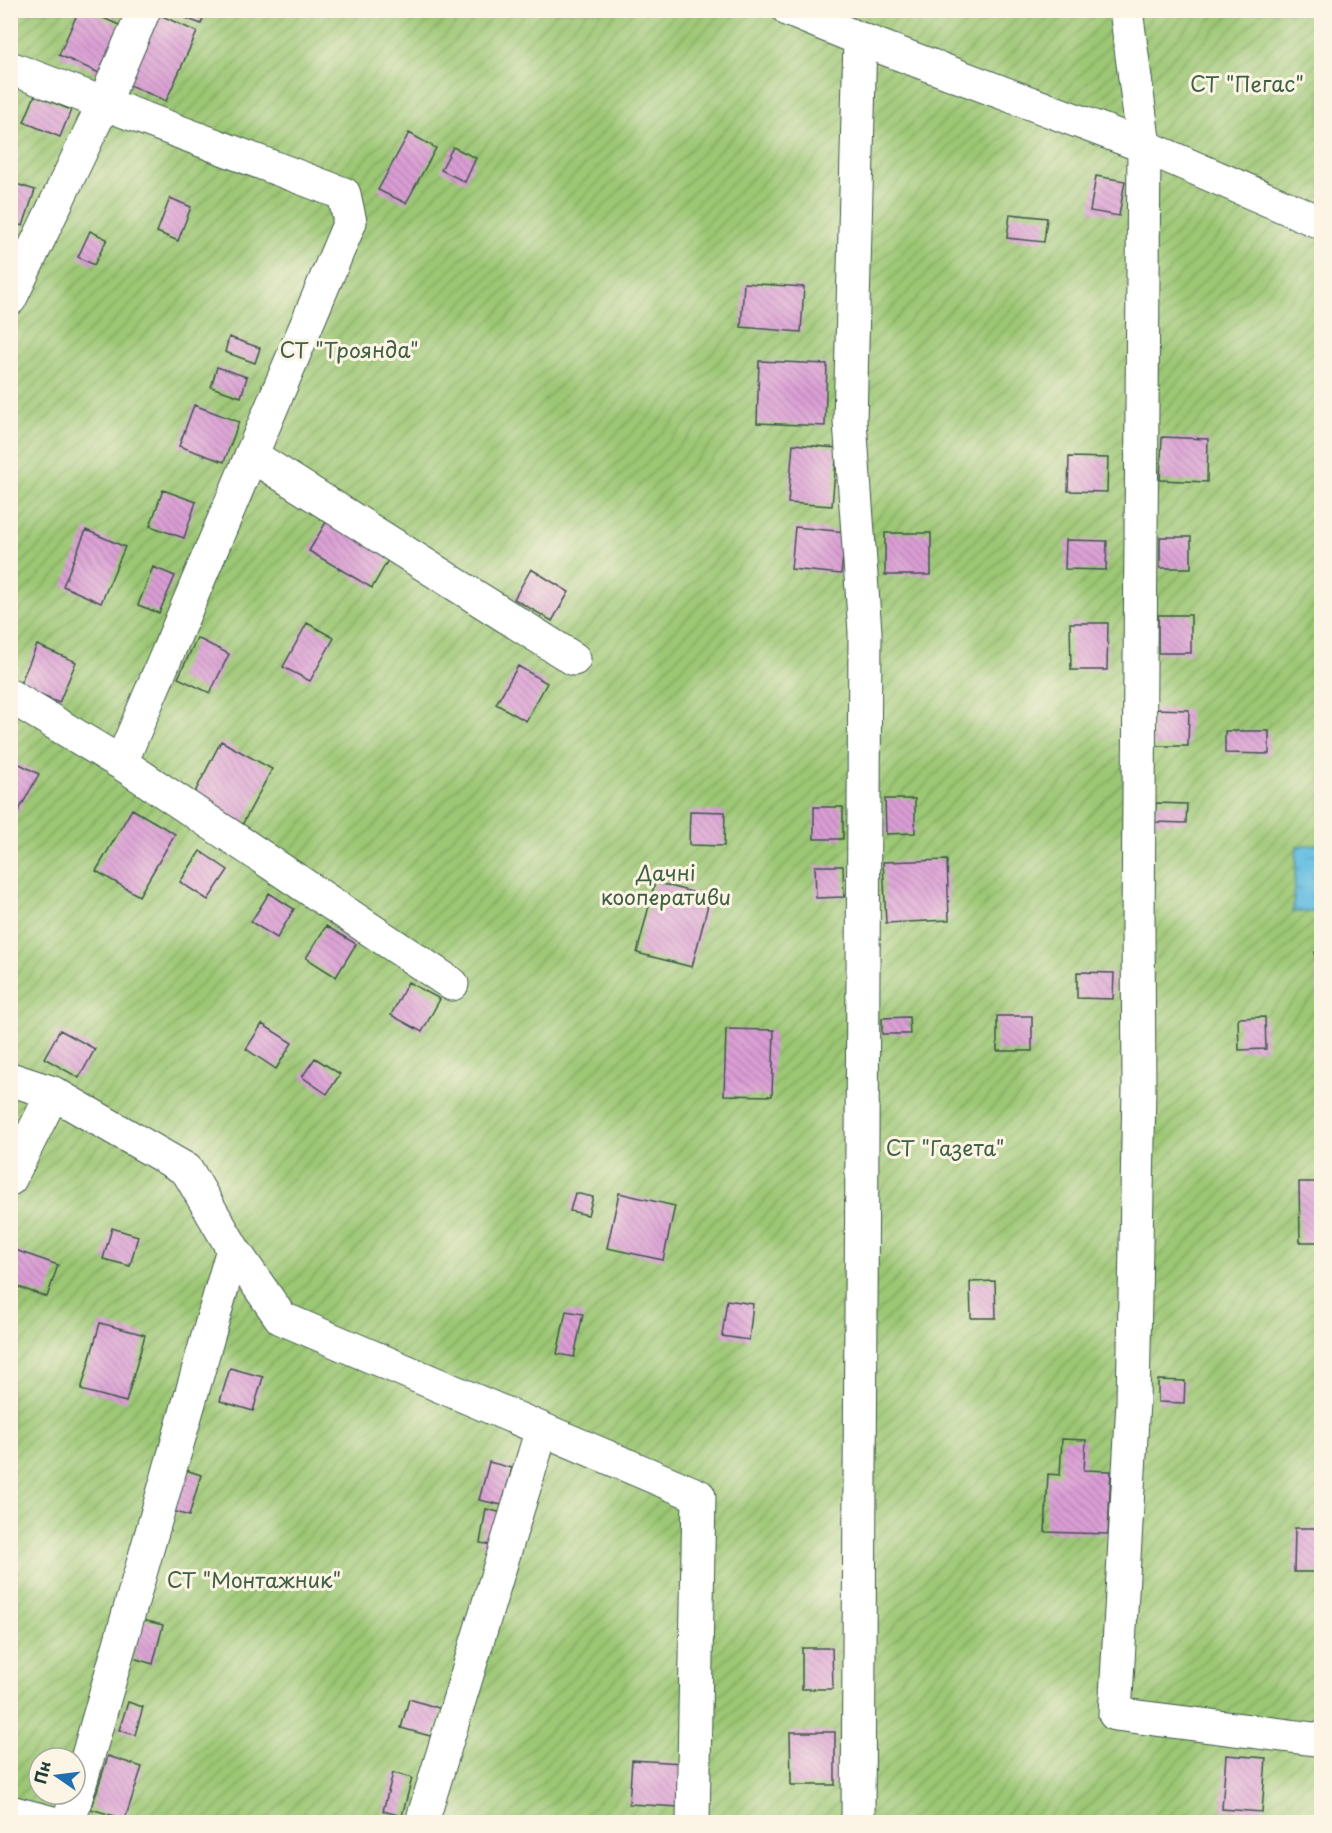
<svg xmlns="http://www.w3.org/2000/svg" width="1332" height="1833" font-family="'Playpen Sans',sans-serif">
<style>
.garden{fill:url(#garden-furrows);stroke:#5e8254;stroke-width:1.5;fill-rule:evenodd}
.water{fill:url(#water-ripples);stroke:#427d8a;stroke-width:1.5}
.building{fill:url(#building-back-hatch)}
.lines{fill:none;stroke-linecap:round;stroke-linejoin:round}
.street-casing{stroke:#3e564a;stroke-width:35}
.street{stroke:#fff;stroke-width:33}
.labels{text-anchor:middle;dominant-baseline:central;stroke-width:6;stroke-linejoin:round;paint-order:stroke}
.park-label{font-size:21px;fill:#3e6044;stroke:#fcf5e5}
</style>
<defs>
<pattern id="garden-furrows" width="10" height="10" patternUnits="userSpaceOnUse" patternTransform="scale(1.5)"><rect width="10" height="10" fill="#9cc774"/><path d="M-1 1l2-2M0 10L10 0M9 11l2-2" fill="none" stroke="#7fa360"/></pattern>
<pattern id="water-ripples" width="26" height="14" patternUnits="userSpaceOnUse" patternTransform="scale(1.5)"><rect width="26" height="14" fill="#64bde1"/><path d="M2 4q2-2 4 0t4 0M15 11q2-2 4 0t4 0" fill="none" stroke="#529bb7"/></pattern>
<pattern id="building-back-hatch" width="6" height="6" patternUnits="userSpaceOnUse" patternTransform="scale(1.5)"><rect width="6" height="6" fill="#db9ed5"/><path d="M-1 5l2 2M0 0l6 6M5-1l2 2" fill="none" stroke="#b182ae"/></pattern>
</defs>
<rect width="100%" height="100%" fill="#fcf5e5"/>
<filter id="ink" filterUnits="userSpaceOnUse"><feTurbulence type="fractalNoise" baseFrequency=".0167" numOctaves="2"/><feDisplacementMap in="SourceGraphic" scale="12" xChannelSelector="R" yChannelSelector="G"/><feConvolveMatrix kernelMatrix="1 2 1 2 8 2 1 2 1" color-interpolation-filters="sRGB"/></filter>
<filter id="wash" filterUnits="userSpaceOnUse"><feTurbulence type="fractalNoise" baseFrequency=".008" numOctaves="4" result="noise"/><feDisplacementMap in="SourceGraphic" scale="24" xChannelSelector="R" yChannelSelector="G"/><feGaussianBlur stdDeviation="1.35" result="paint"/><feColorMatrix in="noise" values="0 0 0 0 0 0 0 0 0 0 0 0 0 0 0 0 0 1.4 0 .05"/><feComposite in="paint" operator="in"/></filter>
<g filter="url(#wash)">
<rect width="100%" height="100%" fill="#f1e2c4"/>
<path class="garden" d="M 11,11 L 1321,11 L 1321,1822 L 11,1822 ZM 39,1758 L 75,1758 L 75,1794 L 39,1794 Z"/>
<path class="water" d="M 1321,844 L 1321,912 L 1293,912 L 1297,846 Z"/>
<g id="blocks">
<path class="building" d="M 79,10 L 85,10 L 126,28 L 106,76 L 59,55 Z
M 98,10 L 118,10 L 114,18 Z
M 183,10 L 206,10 L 201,24 L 181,16 Z
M 158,14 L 197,32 L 166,101 L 127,84 Z
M 35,95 L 71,110 L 60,137 L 24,122 Z
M 409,133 L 436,148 L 406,203 L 378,190 Z
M 453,147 L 476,158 L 465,182 L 441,170 Z
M 1096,176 L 1125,181 L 1119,216 L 1090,211 Z
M 10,182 L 35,190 L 23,226 L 10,222 Z
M 170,198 L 191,207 L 178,241 L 157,232 Z
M 1010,214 L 1047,218 L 1044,242 L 1007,238 Z
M 90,231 L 107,239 L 94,265 L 78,257 Z
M 10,243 L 22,247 L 10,261 Z
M 744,283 L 804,287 L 801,332 L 741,327 Z
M 229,337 L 260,348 L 255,363 L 225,352 Z
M 759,361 L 827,364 L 825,426 L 757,423 Z
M 217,367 L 247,377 L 241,397 L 211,387 Z
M 194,405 L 239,422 L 224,462 L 179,446 Z
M 1162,437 L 1208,439 L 1207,482 L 1160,480 Z
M 793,444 L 837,448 L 832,506 L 788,503 Z
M 1069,457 L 1108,458 L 1107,492 L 1068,491 Z
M 163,490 L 196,502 L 184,538 L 150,526 Z
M 329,517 L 392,553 L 372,588 L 309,551 Z
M 795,527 L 846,532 L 841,574 L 791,569 Z
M 86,530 L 125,547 L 101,603 L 63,586 Z
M 885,533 L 931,533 L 931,575 L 885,575 Z
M 1160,537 L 1191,537 L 1191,568 L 1160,568 Z
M 1066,540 L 1107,541 L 1106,570 L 1065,569 Z
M 153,567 L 175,576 L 159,613 L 138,605 Z
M 531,569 L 569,592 L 552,621 L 514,599 Z
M 1158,615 L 1191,615 L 1191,653 L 1158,653 Z
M 307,623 L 334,638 L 310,681 L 283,667 Z
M 1070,623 L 1108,623 L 1107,670 L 1071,670 Z
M 10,629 L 18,633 L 10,647 Z
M 197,638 L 229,654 L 210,693 L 178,678 Z
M 37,645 L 76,662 L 59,703 L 19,686 Z
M 518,666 L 547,683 L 526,721 L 496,704 Z
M 1153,709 L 1189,710 L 1188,746 L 1152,746 Z
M 1225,731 L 1269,731 L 1269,754 L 1225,753 Z
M 221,741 L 272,769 L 242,825 L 192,798 Z
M 10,759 L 39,774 L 13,821 L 10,820 Z
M 885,799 L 915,799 L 915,833 L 886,834 Z
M 1156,803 L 1187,804 L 1186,823 L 1155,822 Z
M 814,807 L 843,807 L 843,839 L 814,839 Z
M 132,809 L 175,834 L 139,896 L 96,871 Z
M 690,811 L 725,812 L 724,846 L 689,845 Z
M 200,851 L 228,870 L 208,900 L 180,882 Z
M 947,860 L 949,920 L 886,923 L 883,862 Z
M 815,866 L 843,866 L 844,897 L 816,898 Z
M 655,882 L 710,897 L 692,967 L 637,953 Z
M 269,893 L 294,909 L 277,938 L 251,922 Z
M 326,926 L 356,944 L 336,977 L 306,958 Z
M 1315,952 L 1322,952 L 1322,1001 L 1318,1001 Z
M 1077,972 L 1114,973 L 1113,999 L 1077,998 Z
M 408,982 L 440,999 L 422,1032 L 391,1015 Z
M 997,1016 L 1032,1016 L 1032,1051 L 997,1051 Z
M 909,1017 L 910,1034 L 882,1034 L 882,1018 Z
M 1265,1017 L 1266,1049 L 1239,1050 L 1238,1018 Z
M 262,1024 L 292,1043 L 276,1069 L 246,1049 Z
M 726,1029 L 774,1030 L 772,1096 L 724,1095 Z
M 60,1030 L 95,1049 L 79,1078 L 44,1058 Z
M 315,1058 L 340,1074 L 327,1094 L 302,1077 Z
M 1299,1182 L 1322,1182 L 1322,1242 L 1300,1242 Z
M 575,1193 L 593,1197 L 588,1215 L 570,1211 Z
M 619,1193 L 675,1206 L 663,1260 L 607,1248 Z
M 112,1228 L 138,1236 L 130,1266 L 103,1259 Z
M 15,1250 L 58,1265 L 47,1297 L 10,1284 L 10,1263 Z
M 995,1281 L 996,1318 L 971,1318 L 970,1282 Z
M 727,1300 L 753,1304 L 749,1340 L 722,1336 Z
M 566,1311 L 583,1314 L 574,1357 L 557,1354 Z
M 100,1323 L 145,1335 L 126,1402 L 81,1390 Z
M 230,1368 L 263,1377 L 253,1411 L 220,1401 Z
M 1158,1380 L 1185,1381 L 1184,1403 L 1158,1402 Z
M 1062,1439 L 1086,1440 L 1084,1470 L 1111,1471 L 1108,1534 L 1045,1532 L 1048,1474 L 1060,1475 Z
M 489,1462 L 512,1468 L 502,1505 L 479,1500 Z
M 186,1470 L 201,1475 L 189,1516 L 173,1511 Z
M 486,1509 L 503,1513 L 497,1546 L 480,1543 Z
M 1295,1528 L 1322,1528 L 1322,1572 L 1294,1572 Z
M 143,1620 L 163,1625 L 153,1664 L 133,1658 Z
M 802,1648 L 832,1648 L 833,1689 L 802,1689 Z
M 409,1699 L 442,1709 L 434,1737 L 401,1728 Z
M 128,1702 L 143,1707 L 135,1735 L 119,1730 Z
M 790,1732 L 835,1732 L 835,1785 L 791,1785 Z
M 1226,1755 L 1266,1758 L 1262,1812 L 1222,1809 Z
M 108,1756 L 142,1767 L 125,1819 L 91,1809 Z
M 632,1760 L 682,1763 L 679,1807 L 629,1804 Z
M 393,1773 L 412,1778 L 402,1816 L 383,1811 Z"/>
</g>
</g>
<g filter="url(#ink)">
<use href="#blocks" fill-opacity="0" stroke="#3e564a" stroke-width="1.5"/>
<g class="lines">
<defs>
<path id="street" d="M 789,10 L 860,39 L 1144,146 L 1322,223
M 1126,10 L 1144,146 L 1138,927 L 1139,1088 L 1133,1402 L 1115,1714 L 1322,1740
M 10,68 L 344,194 L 350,222 L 121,763
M 10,299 L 104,103 L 144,10
M 251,455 L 574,659
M 10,696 L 121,763 L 452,984
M 10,1079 L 53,1093 L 187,1170 L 233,1249 L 281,1318 L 699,1496 L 693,1822
M 10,1179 L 53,1093
M 10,1812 L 49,1822
M 69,1822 L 233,1249
M 422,1822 L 542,1429
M 858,1822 L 865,632 L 850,421 L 860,39"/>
</defs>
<use href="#street" class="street-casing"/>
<use href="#street" class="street"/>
</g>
</g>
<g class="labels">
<g class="park-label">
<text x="1247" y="83">СТ "Пегас"</text>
<text x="349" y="349">СТ "Троянда"</text>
<text x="666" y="872">Дачні<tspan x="666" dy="24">кооперативи</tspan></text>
<text x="945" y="1147">СТ "Газета"</text>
<text x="254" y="1579">СТ "Монтажник"</text>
</g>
</g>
<rect width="1332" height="1833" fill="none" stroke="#fcf5e5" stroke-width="36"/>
<g transform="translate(57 1776) rotate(284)"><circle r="28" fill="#fcf5e5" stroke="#a4ab9e" stroke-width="1.5"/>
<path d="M0-4.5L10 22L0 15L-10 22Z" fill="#1f6fb2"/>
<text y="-9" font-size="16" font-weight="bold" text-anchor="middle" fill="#1f3d34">Пн</text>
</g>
</svg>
